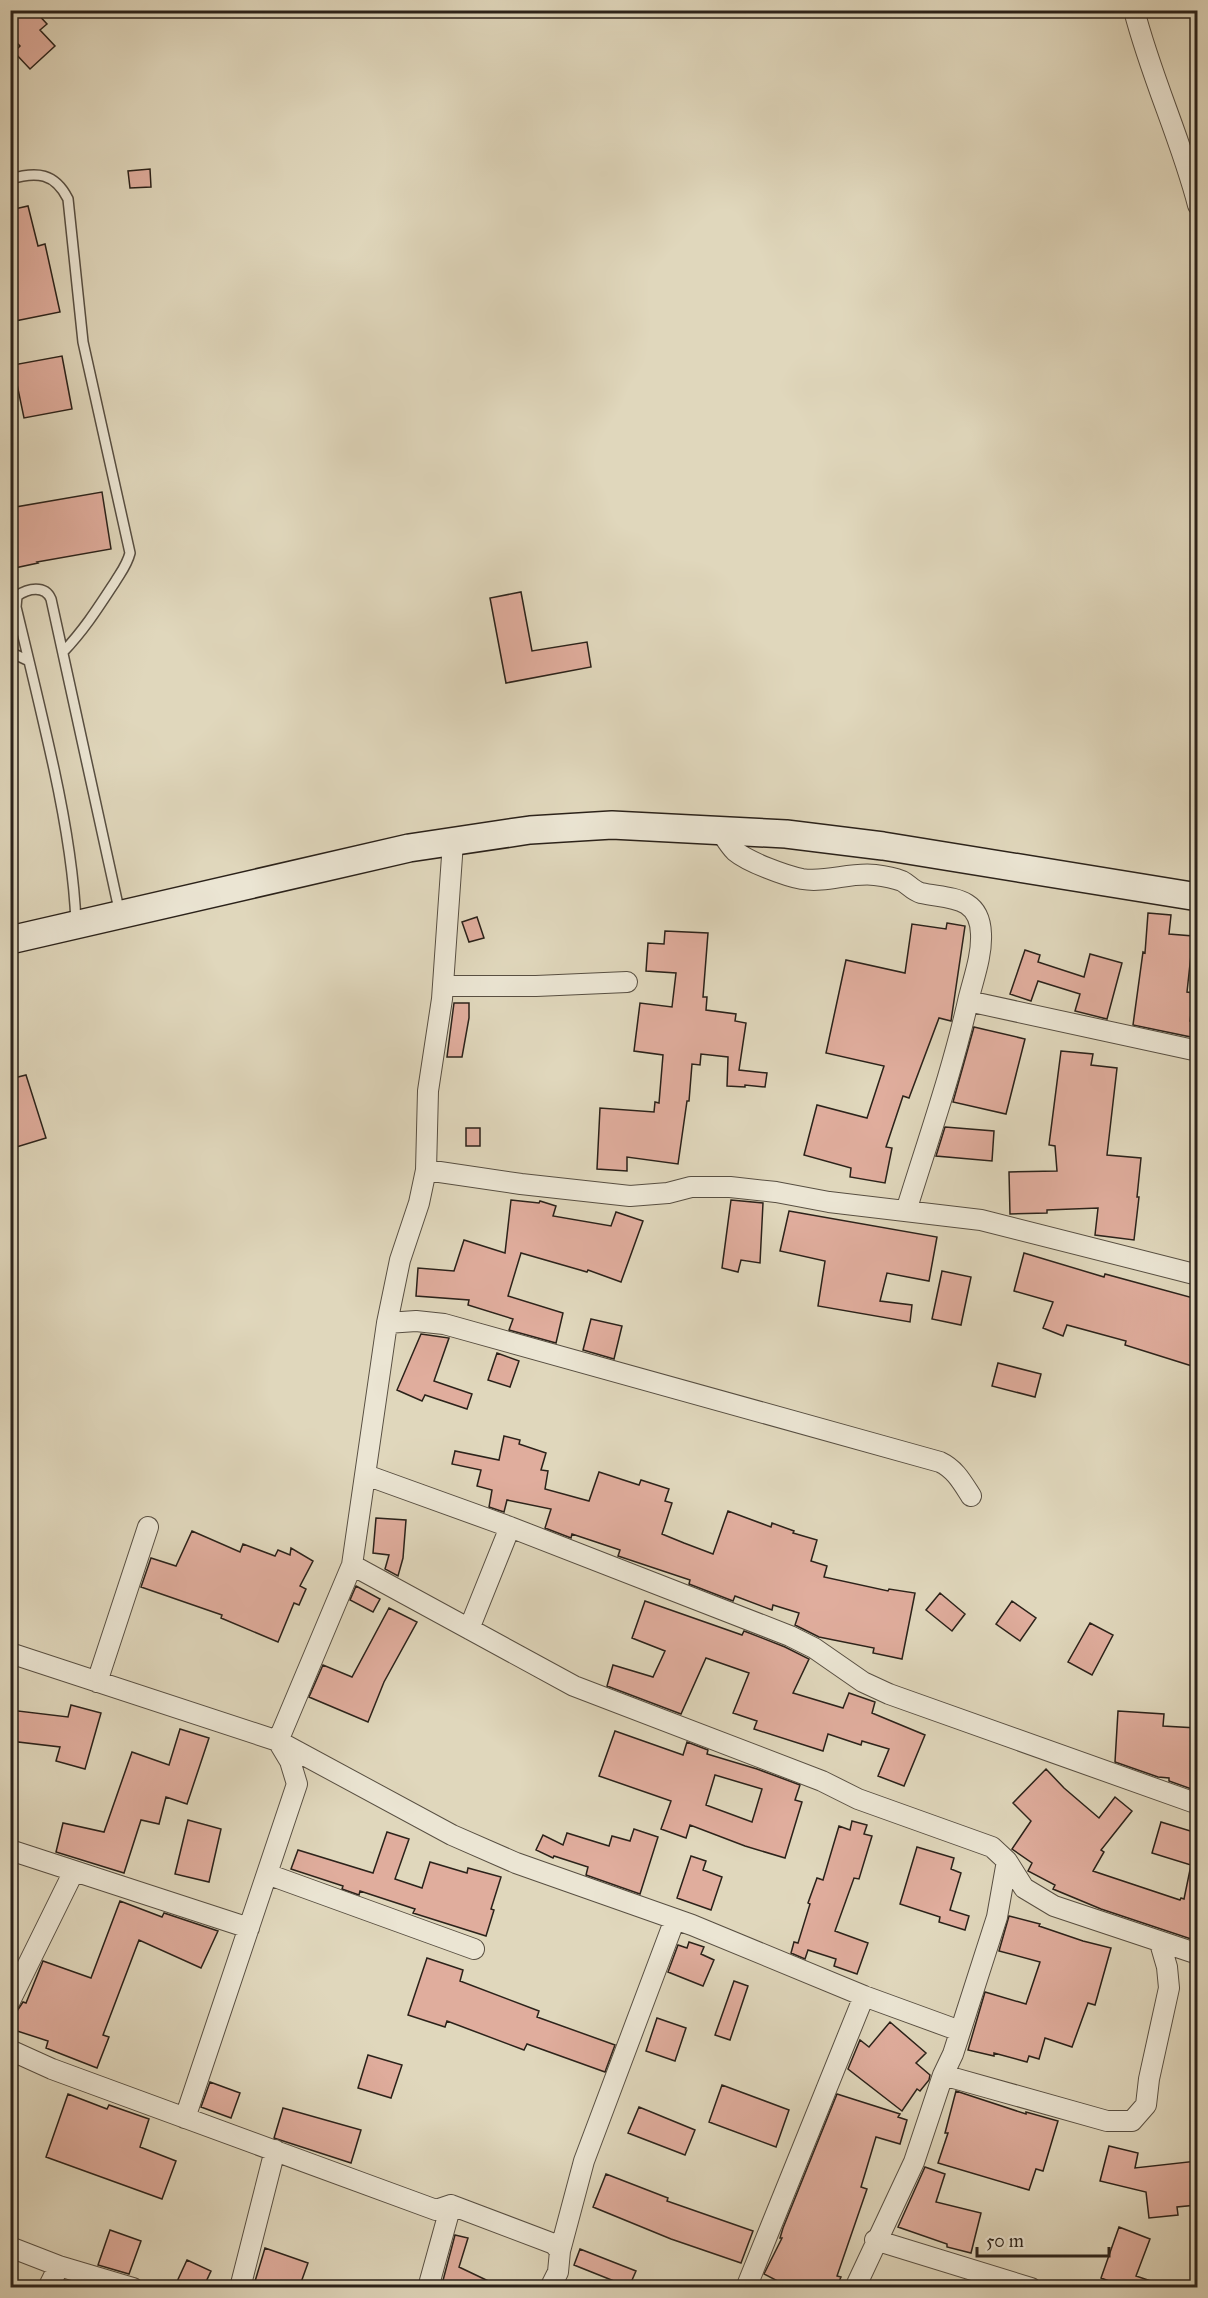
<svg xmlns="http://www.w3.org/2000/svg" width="1208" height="2298" font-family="'IM FELL Great Primer',serif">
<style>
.building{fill:#e0ad9d;stroke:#2b221a;stroke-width:1.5;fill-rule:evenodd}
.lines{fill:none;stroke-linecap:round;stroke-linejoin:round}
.service-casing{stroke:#584f42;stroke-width:12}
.minor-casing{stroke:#584f42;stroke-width:22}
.secondary-casing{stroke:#2b221a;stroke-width:30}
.service{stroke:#ebe5d3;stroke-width:9}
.minor{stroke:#ebe5d3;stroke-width:20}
.secondary{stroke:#ebe5d3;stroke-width:27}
</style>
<rect width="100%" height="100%" fill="#e0d7bc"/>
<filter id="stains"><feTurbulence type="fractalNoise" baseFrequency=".00333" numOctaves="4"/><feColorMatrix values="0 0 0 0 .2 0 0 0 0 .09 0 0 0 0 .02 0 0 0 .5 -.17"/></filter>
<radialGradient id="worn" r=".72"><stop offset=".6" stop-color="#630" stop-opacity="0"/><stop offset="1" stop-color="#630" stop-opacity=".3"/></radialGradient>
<path class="building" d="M 10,10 L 34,10 L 47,24 L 40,30 L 55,46 L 30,69 L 14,52 L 20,46 L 10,36 Z
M 150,169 L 151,187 L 130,188 L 128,171 Z
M 28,206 L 38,246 L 45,244 L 60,312 L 10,322 L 10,210 Z
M 62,356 L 72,409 L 24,418 L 13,365 Z
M 102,492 L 111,549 L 37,562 L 38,563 L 10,569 L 10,508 Z
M 521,592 L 532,651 L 587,642 L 591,667 L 506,683 L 490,598 Z
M 1148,913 L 1171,915 L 1169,934 L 1193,936 L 1187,992 L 1194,993 L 1190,1021 L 1192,1021 L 1191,1037 L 1133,1025 L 1143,952 L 1145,953 Z
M 477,917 L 484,938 L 469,942 L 462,922 Z
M 947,923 L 965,926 L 951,1021 L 939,1018 L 909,1098 L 903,1096 L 886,1147 L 892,1148 L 885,1183 L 850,1177 L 851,1168 L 804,1155 L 817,1105 L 867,1118 L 884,1066 L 826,1053 L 846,960 L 905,973 L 912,924 L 946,929 Z
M 665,931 L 708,933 L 703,997 L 707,997 L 706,1010 L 736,1014 L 735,1021 L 746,1023 L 739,1070 L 767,1073 L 765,1087 L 745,1085 L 745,1087 L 727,1086 L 728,1057 L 701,1054 L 700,1065 L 692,1064 L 689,1101 L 687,1101 L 678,1164 L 627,1157 L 627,1171 L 597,1169 L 600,1108 L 654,1112 L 655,1102 L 659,1103 L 663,1055 L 634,1051 L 640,1003 L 672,1007 L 676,973 L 646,971 L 648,943 L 664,944 Z
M 1025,950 L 1040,955 L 1038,962 L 1084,977 L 1090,954 L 1122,963 L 1107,1019 L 1075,1011 L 1080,994 L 1038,981 L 1031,1001 L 1010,994 Z
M 454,1003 L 469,1003 L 469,1018 L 462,1057 L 447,1057 Z
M 974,1027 L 1025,1039 L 1006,1114 L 953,1102 Z
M 1061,1051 L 1093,1054 L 1091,1065 L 1117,1068 L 1107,1155 L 1141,1158 L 1137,1197 L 1139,1197 L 1134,1240 L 1095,1235 L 1098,1208 L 1047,1210 L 1047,1213 L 1010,1214 L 1009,1172 L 1057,1171 L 1055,1146 L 1049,1145 Z
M 26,1075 L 46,1138 L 10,1149 L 10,1079 Z
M 945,1127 L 994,1131 L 992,1161 L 936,1156 Z
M 466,1128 L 480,1128 L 480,1146 L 466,1146 Z
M 511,1200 L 539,1203 L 540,1201 L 556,1206 L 553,1216 L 611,1226 L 616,1212 L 643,1221 L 621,1282 L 588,1270 L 587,1272 L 521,1253 L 508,1296 L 563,1313 L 556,1343 L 509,1330 L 513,1319 L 468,1305 L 469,1300 L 416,1296 L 418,1268 L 454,1271 L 464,1240 L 505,1253 Z
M 731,1200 L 763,1203 L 760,1263 L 741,1260 L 738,1272 L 722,1268 Z
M 789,1211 L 937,1237 L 929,1281 L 887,1273 L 880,1301 L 912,1305 L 910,1322 L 818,1306 L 825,1261 L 780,1251 Z
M 1024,1253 L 1104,1277 L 1105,1274 L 1197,1299 L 1197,1348 L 1192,1366 L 1125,1345 L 1126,1341 L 1067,1325 L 1063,1336 L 1043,1328 L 1053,1302 L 1014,1291 Z
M 942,1271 L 971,1277 L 961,1325 L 932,1319 Z
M 591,1319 L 622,1326 L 614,1359 L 583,1350 Z
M 421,1334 L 449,1338 L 434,1381 L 472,1394 L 467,1409 L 425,1395 L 422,1401 L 397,1390 Z
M 497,1353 L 519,1361 L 510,1387 L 488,1380 Z
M 998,1363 L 1041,1374 L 1035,1397 L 992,1386 Z
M 504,1436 L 520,1440 L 519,1444 L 546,1453 L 541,1470 L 548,1471 L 545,1489 L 589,1501 L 599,1472 L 639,1485 L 641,1480 L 669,1489 L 665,1501 L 672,1503 L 662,1534 L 684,1543 L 713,1554 L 728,1511 L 771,1527 L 772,1523 L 794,1531 L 793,1533 L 817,1540 L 811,1561 L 827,1566 L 824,1577 L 888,1591 L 889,1589 L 915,1593 L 902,1659 L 873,1653 L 874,1648 L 819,1637 L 795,1625 L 799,1613 L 773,1605 L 772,1610 L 735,1596 L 733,1601 L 689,1584 L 690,1580 L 618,1556 L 620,1550 L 572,1534 L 571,1538 L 545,1528 L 551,1509 L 507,1500 L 504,1512 L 489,1507 L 492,1490 L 477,1486 L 481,1470 L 452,1464 L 455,1451 L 499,1460 Z
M 376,1518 L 406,1520 L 403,1558 L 398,1576 L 385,1569 L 389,1555 L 373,1553 Z
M 192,1531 L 240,1552 L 243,1544 L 275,1556 L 278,1550 L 290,1555 L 291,1548 L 313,1561 L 300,1586 L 306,1589 L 299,1605 L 294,1603 L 278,1642 L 221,1618 L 222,1615 L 141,1587 L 151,1558 L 176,1566 Z
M 356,1586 L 380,1599 L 373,1612 L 350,1600 Z
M 940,1593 L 965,1614 L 952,1631 L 926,1610 Z
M 645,1601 L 742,1635 L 744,1631 L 785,1647 L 809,1659 L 793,1693 L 843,1708 L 849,1693 L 875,1702 L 872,1713 L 925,1735 L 904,1786 L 878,1776 L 889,1749 L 862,1741 L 861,1745 L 828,1734 L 823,1751 L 754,1729 L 757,1721 L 733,1713 L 749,1673 L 706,1658 L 681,1714 L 607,1686 L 613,1665 L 653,1677 L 665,1651 L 632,1638 Z
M 1012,1601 L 1036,1618 L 1020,1641 L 996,1624 Z
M 389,1608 L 417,1622 L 384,1682 L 368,1722 L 309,1697 L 323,1665 L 352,1677 Z
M 1090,1623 L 1113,1635 L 1092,1675 L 1068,1662 Z
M 71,1705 L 101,1713 L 85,1769 L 56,1761 L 60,1747 L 10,1741 L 10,1710 L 68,1717 Z
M 1118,1711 L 1164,1714 L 1163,1726 L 1197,1728 L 1197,1791 L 1169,1781 L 1169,1778 L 1158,1777 L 1115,1762 Z
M 180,1729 L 209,1738 L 187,1804 L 166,1797 L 159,1824 L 141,1820 L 124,1873 L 56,1852 L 63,1823 L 104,1832 L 132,1752 L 169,1765 Z
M 615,1731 L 683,1755 L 687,1742 L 708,1750 L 707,1754 L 757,1769 L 800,1785 L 795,1800 L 802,1802 L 785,1858 L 745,1846 L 690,1825 L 686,1838 L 661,1829 L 671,1801 L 599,1776 ZM 715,1775 L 762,1789 L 752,1822 L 706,1805 Z
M 1046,1769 L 1064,1788 L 1099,1818 L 1115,1797 L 1132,1811 L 1101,1850 L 1104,1852 L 1093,1871 L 1180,1900 L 1181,1898 L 1184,1899 L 1191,1865 L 1152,1853 L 1161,1822 L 1197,1833 L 1197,1941 L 1101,1909 L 1053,1889 L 1055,1885 L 1028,1871 L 1032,1863 L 1012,1849 L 1031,1821 L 1013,1803 Z
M 188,1820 L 221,1829 L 209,1882 L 175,1874 Z
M 852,1821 L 867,1825 L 864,1834 L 872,1836 L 859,1879 L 854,1878 L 835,1931 L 868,1943 L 857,1974 L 834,1966 L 836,1959 L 808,1950 L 805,1959 L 791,1953 L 794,1942 L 798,1943 L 810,1904 L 808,1903 L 817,1878 L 823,1880 L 839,1826 L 850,1830 Z
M 634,1829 L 658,1837 L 640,1894 L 586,1875 L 588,1867 L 554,1856 L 553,1858 L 536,1850 L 543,1835 L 563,1845 L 567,1833 L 609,1846 L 612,1836 L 630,1841 Z
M 387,1832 L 409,1839 L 395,1879 L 422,1888 L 430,1862 L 467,1873 L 468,1868 L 501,1877 L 491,1909 L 494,1910 L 486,1936 L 413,1913 L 415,1909 L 360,1891 L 359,1895 L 342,1889 L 343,1886 L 291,1869 L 298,1850 L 373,1873 Z
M 917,1847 L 954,1858 L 951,1869 L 961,1873 L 950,1910 L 969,1916 L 965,1930 L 939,1922 L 940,1917 L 900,1904 Z
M 691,1856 L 706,1861 L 703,1870 L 722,1877 L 711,1910 L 677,1898 Z
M 120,1901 L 162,1917 L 164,1913 L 218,1931 L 201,1968 L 139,1940 L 103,2035 L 109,2037 L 97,2068 L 46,2048 L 48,2041 L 11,2029 L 17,2011 L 23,2002 L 26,2003 L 43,1961 L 91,1978 Z
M 1009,1916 L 1040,1924 L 1039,1926 L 1083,1941 L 1111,1948 L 1095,2005 L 1088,2003 L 1072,2047 L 1045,2038 L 1039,2059 L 1029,2056 L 1027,2062 L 994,2053 L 994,2056 L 968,2050 L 985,1992 L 1026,2004 L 1040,1962 L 999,1951 Z
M 689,1942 L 704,1947 L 701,1954 L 714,1960 L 703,1986 L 668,1972 L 678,1945 L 687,1948 Z
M 427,1958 L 463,1970 L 460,1981 L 539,2011 L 537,2017 L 615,2045 L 605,2072 L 527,2044 L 524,2050 L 447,2021 L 445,2027 L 408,2015 Z
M 734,1981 L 748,1986 L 730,2040 L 715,2035 Z
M 657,2018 L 686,2028 L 675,2061 L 646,2051 Z
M 890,2022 L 926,2053 L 916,2063 L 930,2075 L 929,2080 L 920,2091 L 917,2089 L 902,2111 L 848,2069 L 860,2040 L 869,2047 Z
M 368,2055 L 402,2065 L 391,2098 L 358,2088 Z
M 210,2082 L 240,2093 L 231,2118 L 201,2107 Z
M 722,2085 L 789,2110 L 776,2147 L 709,2122 Z
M 956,2091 L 1026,2114 L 1026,2112 L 1058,2121 L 1043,2171 L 1036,2169 L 1029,2190 L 938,2163 L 948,2133 L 945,2133 Z
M 68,2094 L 107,2109 L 109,2105 L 149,2119 L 140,2147 L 176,2161 L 162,2199 L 46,2157 Z
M 837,2094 L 900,2114 L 898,2117 L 907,2120 L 900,2144 L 876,2137 L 861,2187 L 867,2189 L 837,2276 L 841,2277 L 836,2288 L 791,2288 L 764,2274 L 782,2238 L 780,2238 L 783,2228 Z
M 639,2107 L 695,2130 L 685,2155 L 628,2133 Z
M 283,2108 L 361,2130 L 351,2163 L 274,2138 Z
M 1109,2146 L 1138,2153 L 1135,2168 L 1197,2161 L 1197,2205 L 1177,2207 L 1178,2215 L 1149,2218 L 1146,2192 L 1100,2181 Z
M 925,2167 L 945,2174 L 936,2202 L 981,2213 L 971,2253 L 947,2247 L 947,2244 L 898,2227 Z
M 606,2174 L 668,2198 L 667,2201 L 753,2231 L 741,2263 L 671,2239 L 593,2207 Z
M 1119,2227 L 1150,2239 L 1136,2276 L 1163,2285 L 1163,2288 L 1128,2288 L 1101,2278 Z
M 110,2230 L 141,2241 L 129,2274 L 98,2265 Z
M 455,2235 L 468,2238 L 459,2267 L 503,2288 L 441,2288 Z
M 265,2248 L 308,2263 L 299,2288 L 253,2288 Z
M 580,2249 L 636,2271 L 629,2287 L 574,2265 Z
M 187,2260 L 211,2271 L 203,2288 L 174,2288 Z"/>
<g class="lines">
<defs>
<path id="service" d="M 10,179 C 37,171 55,173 68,199 L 83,342 L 130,553 C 127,565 121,572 115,582 C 98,608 84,630 63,652
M 10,652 L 29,661
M 76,923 C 74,870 65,820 54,769 C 42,714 29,661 16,607 L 17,596 C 28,588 45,585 51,599 L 120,914"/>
<path id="minor" d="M 1134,10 C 1151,77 1181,139 1198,205
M 719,829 C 724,836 729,845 735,851 C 748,862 786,876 802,879 C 827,883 850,872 875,875 C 883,876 894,878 902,881 C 908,884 913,891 921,893 C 948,899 980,895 981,934 C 982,955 974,977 969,997 C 953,1069 928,1140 906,1211
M 453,842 L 442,999 L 428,1091 L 426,1170 L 419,1203 L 400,1260 L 387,1323 L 352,1565 L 574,1686 L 822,1781 L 858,1799 L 992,1847 L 1007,1861 L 1024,1888 L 1054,1906 L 1198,1954
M 443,986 L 536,986 L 627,982
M 968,1001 L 1198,1051
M 426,1170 L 521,1184 L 630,1196 L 668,1193 L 691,1187 L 730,1187 L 776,1192 L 829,1202 L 981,1220 L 1198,1275
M 387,1323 L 416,1321 L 444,1324 L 940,1462 C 955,1469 962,1482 971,1496
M 366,1475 L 510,1527 L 790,1636 L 814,1648 L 863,1682 L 889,1694 L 1198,1804
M 469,1629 L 510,1527
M 10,1653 L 278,1741 L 452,1835 L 516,1863 L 692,1925 L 864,1996 L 960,2031
M 97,1682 L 148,1527
M 10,1850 L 249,1928
M 267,1874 L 474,1949
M 10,2001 L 74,1871
M 10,2050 L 52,2069 L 436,2210 L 451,2205 L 554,2244 L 560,2251 L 558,2272 L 550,2288
M 943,2075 L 1107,2121 L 1132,2121 L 1146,2105 L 1149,2079 L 1169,1988 L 1167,1967 L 1160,1943
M 185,2118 L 297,1784 L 290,1761 L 278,1741 L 352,1565
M 875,2240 L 1031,2288
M 10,2247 L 59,2266 L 133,2288
M 560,2251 L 584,2161 L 675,1919
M 48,2288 L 59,2266
M 240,2288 L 275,2150
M 428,2288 L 451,2205
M 746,2288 L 864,1996
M 855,2288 L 914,2162 L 943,2075 L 953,2054 L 997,1917 L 1007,1861"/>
<path id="secondary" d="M 10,940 L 409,848 L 530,830 L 612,825 L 786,834 L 883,846 L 1198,897"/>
</defs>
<use href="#service" class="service-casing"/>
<use href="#minor" class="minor-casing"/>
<use href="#secondary" class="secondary-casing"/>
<use href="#service" class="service"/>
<use href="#minor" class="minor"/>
<use href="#secondary" class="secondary"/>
</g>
<rect width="1208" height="2298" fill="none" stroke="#e0d7bc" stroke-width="36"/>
<rect x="12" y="12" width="1184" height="2274" fill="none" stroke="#2b221a" stroke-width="3"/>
<rect x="18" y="18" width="1172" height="2262" fill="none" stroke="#2b221a" stroke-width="1.5"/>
<path d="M977 2247v9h132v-9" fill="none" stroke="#2b221a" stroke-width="3"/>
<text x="986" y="2247" font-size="18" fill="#2b221a" stroke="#ebe5d3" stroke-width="4.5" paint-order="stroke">50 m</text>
<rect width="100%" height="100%" filter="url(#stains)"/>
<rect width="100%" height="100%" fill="url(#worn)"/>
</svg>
